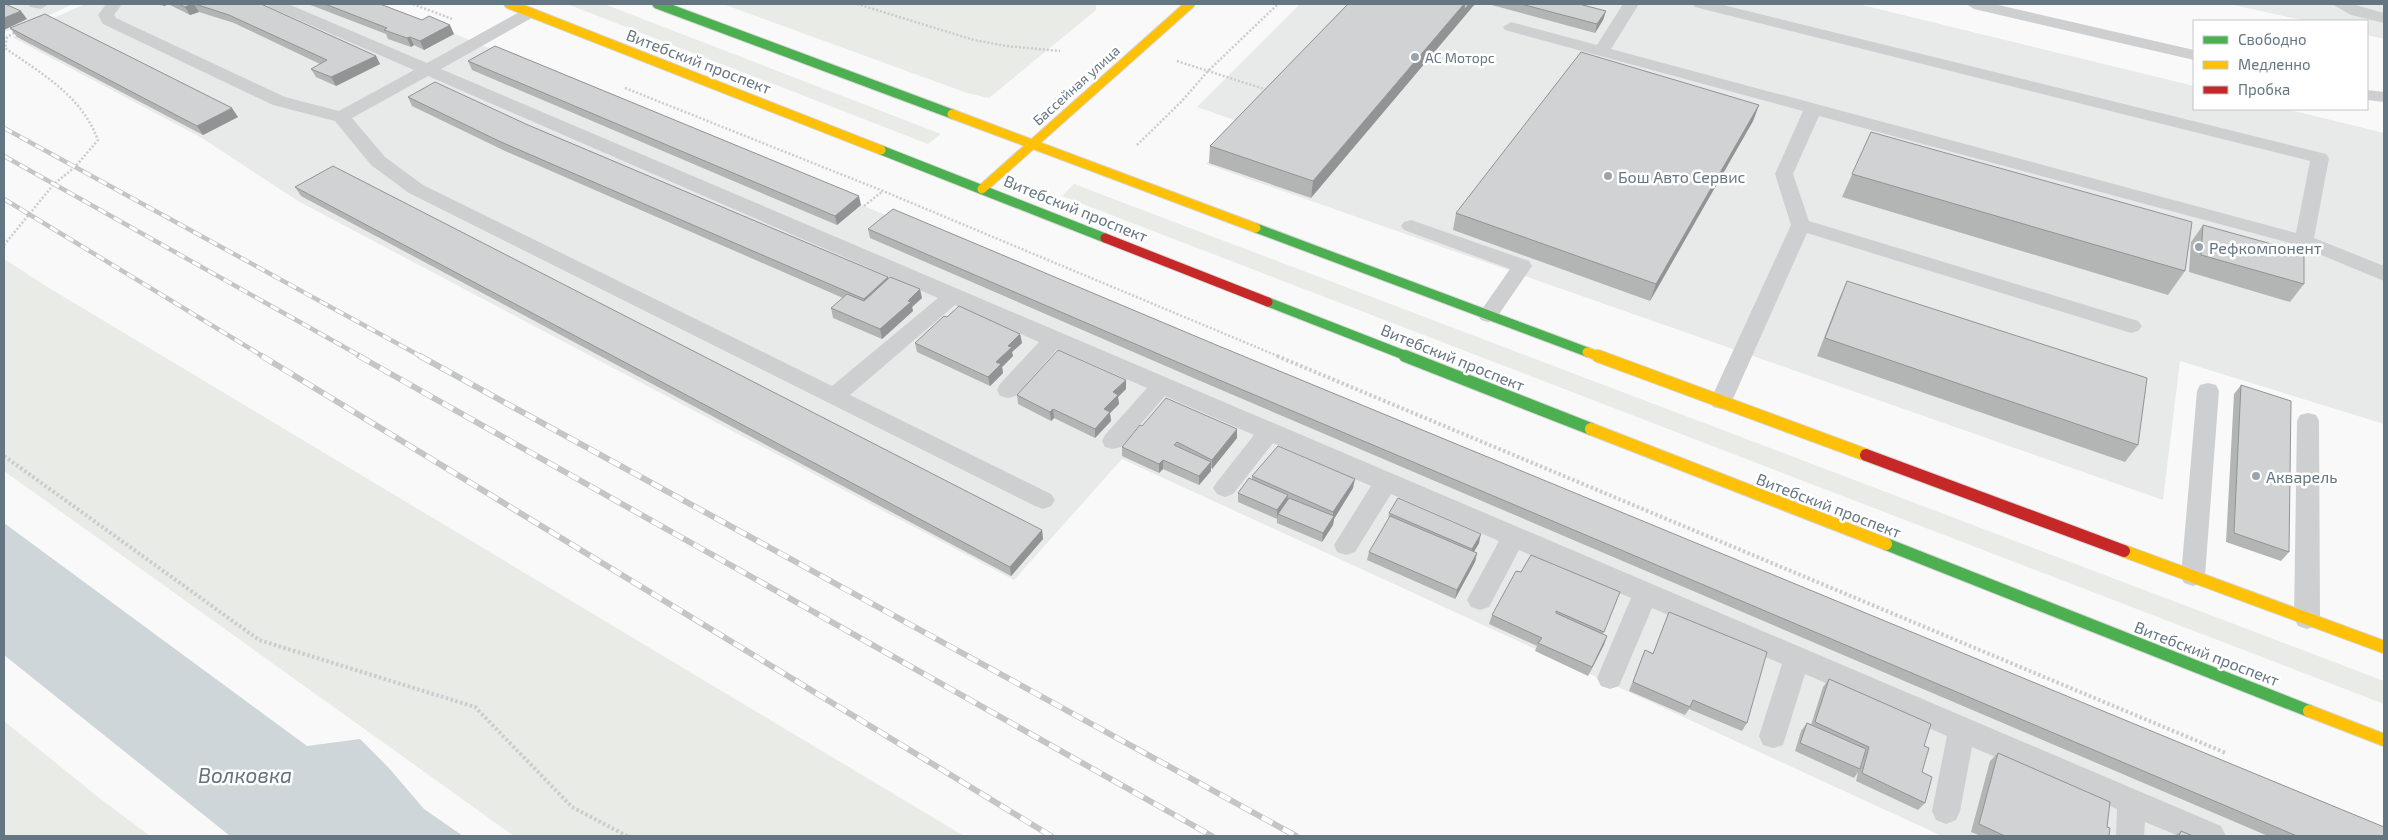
<svg xmlns="http://www.w3.org/2000/svg" width="2388" height="840" font-family="'Exo 2',sans-serif">
<style>
.built{fill:#e8e9e9}
.green{fill:#e8ebe6}
.water{fill:#ced6d9}
.lines{fill:none;stroke-linecap:round;stroke-linejoin:round}
.fast-far1-casing{stroke:#d5d6d7;stroke-width:11}
.fast-casing{stroke:#d5d6d7;stroke-width:14}
.slow-far1-casing{stroke:#d5d6d7;stroke-width:11}
.slow-casing{stroke:#d5d6d7;stroke-width:14}
.jam-far1-casing{stroke:#d5d6d7;stroke-width:11}
.jam-casing{stroke:#d5d6d7;stroke-width:14}
.path-far1{stroke:#cbcccd;stroke-width:2.5;stroke-dasharray:2 2;stroke-linecap:butt}
.path{stroke:#cbcccd;stroke-width:4;stroke-dasharray:2.5 2.5;stroke-linecap:butt}
.lane{fill:#cecfd0;fill-rule:evenodd}
.fast-far1{stroke:#4caf50;stroke-width:9}
.fast{stroke:#4caf50;stroke-width:12}
.slow-far1{stroke:#ffc107;stroke-width:9}
.slow{stroke:#ffc107;stroke-width:12}
.jam-far1{stroke:#c62828;stroke-width:9}
.jam{stroke:#c62828;stroke-width:12}
.rail-far1-casing{stroke:#c3c5c6;stroke-width:4.5}
.rail-casing{stroke:#c3c5c6;stroke-width:6}
.rail-far1{stroke:#fff;stroke-width:3;stroke-dasharray:9;stroke-linecap:butt}
.rail{stroke:#fff;stroke-width:4.5;stroke-dasharray:12;stroke-linecap:butt}
.wall{fill:#b3b5b5}
.shaded-wall{fill:#929394}
.building{fill:#d0d2d3;stroke:#929394}
.poi-dot{fill:#99a4ac;stroke:#fff;stroke-width:2}
.labels{text-anchor:middle;dominant-baseline:central;stroke-width:5;stroke-linejoin:round;paint-order:stroke}
.far-poi-label{font-size:14px;fill:#657683;stroke:#fff;text-anchor:start}
.far-street-label{font-size:14px;fill:#657683;stroke:#fff}
.street-label{font-size:16px;fill:#657683;stroke:#fff}
.poi-label{font-size:16px;fill:#657683;stroke:#fff;text-anchor:start}
.near-water-label{font-size:21px;font-style:italic;fill:#60757c;stroke:#fff}
</style>
<rect width="100%" height="100%" fill="#f9f9f9"/>
<path class="built" d="M 4,4 L 73,4 L 34,22 L 4,32 Z
M 85,4 L 376,4 L 429,23 L 864,206 L 2384,836 L 1942,836 L 1122,459 L 1014,580 L 298,201 L 202,138 L 12,37 Z
M 1300,4 L 1858,4 L 2194,86 L 2194,109 L 2286,109 L 2384,133 L 2384,424 L 2180,361 L 2163,500 L 1206,164 L 1243,123 L 1197,107 Z
M 2229,4 L 2384,4 L 2384,39 L 2367,35 L 2367,21 L 2306,21 Z"/>
<path class="green" d="M 567,4 L 604,4 L 941,134 L 928,144 Z
M 723,4 L 1096,4 L 1096,10 L 989,98 L 967,93 Z
M 1074,184 L 2384,681 L 2384,704 L 1062,196 Z
M 4,259 L 49,288 L 964,836 L 514,836 L 4,471 Z
M 4,721 L 98,797 L 150,836 L 4,836 Z"/>
<path class="water" d="M 4,523 L 307,746 L 360,739 L 388,767 L 424,809 L 463,836 L 230,836 L 4,655 Z"/>
<g class="lines">
<defs>
<path id="fast-far1" d="M 657,4 L 952,114
M 881,150 L 1105,238
M 1256,228 L 1587,352
M 1268,302 L 1409,357"/>
<path id="fast" d="M 1405,356 L 1591,429
M 1886,544 L 2309,711"/>
<path id="slow-far1" d="M 509,4 L 881,150
M 952,114 L 1256,228
M 982,189 L 1190,4
M 1587,352 L 1601,357"/>
<path id="slow" d="M 1598,356 L 1866,455
M 1591,429 L 1886,544
M 2124,551 L 2384,647
M 2309,711 L 2384,740"/>
<path id="jam-far1" d="M 1105,238 L 1268,302"/>
<path id="jam" d="M 1866,455 L 2124,551"/>
</defs>
<use href="#fast-far1" class="fast-far1-casing"/>
<use href="#fast" class="fast-casing"/>
<use href="#slow-far1" class="slow-far1-casing"/>
<use href="#slow" class="slow-casing"/>
<use href="#jam-far1" class="jam-far1-casing"/>
<use href="#jam" class="jam-casing"/>
<path class="path-far1" d="M 413,4 L 452,19
M 857,4 L 974,40 L 1006,46 L 1060,51
M 1177,61 L 1267,90
M 625,88 L 883,191 L 1280,357
M 1137,145 L 1181,102 L 1208,71 L 1278,4
M 864,206 L 883,191
M 4,245 L 54,184 L 75,167 L 98,140 C 81,95 42,74 5,48 L 7,37 L 16,32"/>
<path class="path" d="M 1277,356 L 2226,753
M 4,456 L 259,640 L 475,707 L 572,807 L 627,836"/>
<path class="lane" d="M 28,4 L 49,4 L 41,9 L 30,7 Z
M 106,4 L 122,4 L 114,15 L 116,18 L 285,97 L 339,111 L 414,70 L 269,7 L 267,4 L 288,4 L 427,63 L 525,9 L 537,9 L 539,12 L 537,15 L 441,69 L 2221,826 L 2226,836 L 2179,836 L 2145,822 L 2144,836 L 2116,836 L 2117,809 L 1972,747 L 1960,811 L 1956,820 L 1946,824 L 1936,820 L 1932,811 L 1947,736 L 1805,674 L 1783,745 L 1773,748 L 1763,745 L 1759,736 L 1782,664 L 1652,608 L 1619,686 L 1610,689 L 1601,686 L 1597,678 L 1631,598 L 1519,550 L 1489,607 L 1480,610 L 1471,607 L 1467,600 L 1499,541 L 1391,494 L 1355,552 L 1346,555 L 1337,552 L 1334,545 L 1371,486 L 1273,443 L 1233,494 L 1225,497 L 1217,494 L 1213,488 L 1217,482 L 1254,435 L 1165,396 L 1121,447 L 1113,449 L 1105,447 L 1102,441 L 1105,435 L 1147,388 L 1057,349 L 1016,396 L 1008,398 L 1000,396 L 997,390 L 1000,384 L 1039,342 L 955,305 L 850,395 L 1051,494 L 1055,500 L 1051,506 L 1043,509 L 1035,506 L 409,193 L 371,165 L 335,121 L 273,105 L 103,24 L 98,15 ZM 428,76 L 938,298 L 832,386 L 423,185 L 385,157 L 352,118 Z
M 1623,4 L 1639,4 L 1611,49 L 2296,233 L 2310,161 L 1695,7 L 1693,4 L 1719,4 L 2326,154 L 2329,158 L 2314,238 L 2384,266 L 2384,281 L 2297,245 L 1819,116 L 1793,174 L 1809,221 L 2138,321 L 2142,326 L 2138,331 L 2131,333 L 1807,233 L 1732,401 L 1729,407 L 1721,409 L 1713,407 L 1710,401 L 1791,225 L 1775,174 L 1803,111 L 1505,30 L 1503,27 L 1511,22 L 1597,45 Z
M 1966,4 L 1994,4 L 2194,50 L 2194,60 L 1974,9 Z
M 2332,4 L 2352,4 L 2384,13 L 2384,23 L 2351,15 Z
M 2367,90 L 2384,92 L 2384,102 L 2367,100 Z
M 1411,220 L 1529,261 L 1532,266 L 1495,320 L 1488,322 L 1481,320 L 1478,315 L 1510,269 L 1404,230 L 1401,226 L 1404,222 Z
M 2208,383 L 2216,385 L 2219,391 L 2205,576 L 2202,583 L 2193,586 L 2184,583 L 2181,576 L 2197,391 L 2200,385 Z
M 2308,413 L 2316,415 L 2319,421 L 2320,618 L 2316,626 L 2307,629 L 2298,626 L 2294,618 L 2297,421 L 2300,415 Z"/>
<use href="#fast-far1" class="fast-far1"/>
<use href="#fast" class="fast"/>
<use href="#slow-far1" class="slow-far1"/>
<use href="#slow" class="slow"/>
<use href="#jam-far1" class="jam-far1"/>
<use href="#jam" class="jam"/>
<defs>
<path id="rail-far1" d="M 4,128 L 422,357
M 4,156 L 362,357
M 4,199 L 264,357"/>
<path id="rail" d="M 262,356 L 1051,836
M 359,356 L 1212,836
M 420,356 L 1296,836"/>
</defs>
<use href="#rail-far1" class="rail-far1-casing"/>
<use href="#rail" class="rail-casing"/>
<use href="#rail-far1" class="rail-far1"/>
<use href="#rail" class="rail"/>
</g>
<path class="wall" d="M 157,4 L 261,4 L 376,56 L 380,64 L 336,86 L 316,77 L 311,69 L 320,64 L 234,23 L 199,12 L 190,15 L 170,5 L 169,4 L 164,6 Z
M 308,4 L 380,4 L 454,34 L 424,50 L 414,45 L 411,47 L 388,39 L 386,34 Z
M 1348,4 L 1311,198 L 1209,163 L 1210,146 Z
M 1488,4 L 1579,4 L 1606,11 L 1603,20 L 1595,33 Z
M 10,28 L 238,117 L 203,135 L 17,37 Z
M 468,61 L 861,205 L 837,225 L 472,70 Z
M 408,97 L 528,125 L 888,277 L 889,278 L 922,298 L 912,307 L 913,311 L 882,339 L 833,318 L 831,308 L 843,298 L 505,151 L 412,106 Z
M 1759,105 L 1753,121 L 1650,301 L 1453,230 L 1456,213 Z
M 1871,132 L 2185,271 L 2168,295 L 1842,197 Z
M 295,187 L 1042,530 L 1043,539 L 1011,576 L 301,196 Z
M 2203,225 L 2304,284 L 2290,302 L 2189,272 L 2191,242 Z
M 868,229 L 2384,836 L 2268,836 L 1198,380 L 870,238 Z
M 1847,281 L 2138,445 L 2125,462 L 1817,356 L 1839,299 Z
M 947,317 L 1020,334 L 1022,343 L 1012,352 L 1013,356 L 1002,367 L 1003,373 L 990,386 L 917,352 L 915,343 Z
M 2241,385 L 2289,552 L 2281,561 L 2226,542 L 2234,394 Z
M 1126,389 L 1118,397 L 1119,404 L 1110,413 L 1111,421 L 1095,438 L 1054,418 L 1051,421 L 1018,404 L 1017,395 Z
M 1142,426 L 1237,438 L 1212,469 L 1211,468 L 1211,471 L 1199,485 L 1163,469 L 1159,473 L 1122,456 L 1122,447 Z
M 1252,476 L 1353,488 L 1334,519 L 1333,525 L 1322,542 L 1277,523 L 1277,518 L 1277,519 L 1238,502 L 1238,493 L 1252,480 Z
M 1389,513 L 1479,543 L 1474,552 L 1477,553 L 1475,562 L 1455,599 L 1367,560 L 1369,552 L 1388,520 Z
M 1521,572 L 1620,592 L 1603,634 L 1607,636 L 1588,676 L 1535,651 L 1537,646 L 1489,624 L 1492,615 Z
M 1669,612 L 1747,723 L 1742,731 L 1689,709 L 1685,715 L 1629,691 L 1645,650 L 1653,653 Z
M 1829,679 L 1924,746 L 1922,772 L 1925,803 L 1918,810 L 1856,781 L 1858,772 L 1854,778 L 1795,751 L 1801,731 L 1807,723 L 1811,725 L 1823,687 Z
M 1998,753 L 2107,827 L 2109,836 L 1981,836 L 1971,832 L 1990,761 Z
M 2181,831 L 2193,836 L 2174,836 Z"/>
<path class="shaded-wall" d="M 162,4 L 169,4 L 164,6 Z
M 192,4 L 194,4 L 199,12 L 190,15 L 185,7 Z
M 1464,4 L 1475,4 L 1311,198 L 1313,181 Z
M 21,11 L 27,19 L 4,30 L 4,18 Z
M 1606,11 L 1603,20 L 1595,33 L 1597,24 Z
M 450,25 L 454,34 L 424,50 L 420,41 Z
M 410,37 L 414,45 L 411,47 L 407,38 Z
M 376,56 L 380,64 L 336,86 L 331,77 Z
M 1759,105 L 1753,121 L 1650,301 L 1656,284 Z
M 232,108 L 238,117 L 203,135 L 197,126 Z
M 859,196 L 861,205 L 837,225 L 835,216 Z
M 888,277 L 890,286 L 866,308 L 864,299 Z
M 920,289 L 922,298 L 912,307 L 913,311 L 882,339 L 880,329 Z
M 1020,334 L 1022,343 L 1012,352 L 1013,356 L 1002,367 L 1003,373 L 990,386 L 988,377 L 996,362 L 1008,346 Z
M 1126,380 L 1126,389 L 1118,397 L 1119,404 L 1110,413 L 1111,421 L 1095,438 L 1095,429 L 1104,409 L 1113,392 Z
M 1053,409 L 1054,418 L 1051,421 L 1050,412 Z
M 1237,429 L 1237,438 L 1212,469 L 1212,460 Z
M 1163,460 L 1163,469 L 1159,473 L 1159,464 Z
M 1211,462 L 1211,471 L 1199,485 L 1199,476 Z
M 1355,479 L 1353,488 L 1334,519 L 1333,525 L 1322,542 L 1323,533 L 1333,518 L 1333,512 Z
M 1288,495 L 1287,504 L 1278,514 L 1277,519 L 1277,510 Z
M 1042,530 L 1043,539 L 1011,576 L 1010,567 Z
M 1481,534 L 1479,543 L 1470,558 L 1472,549 Z
M 1477,553 L 1475,562 L 1455,599 L 1457,590 Z
M 1607,636 L 1604,645 L 1588,676 L 1592,667 Z"/>
<path class="building" d="M 4,4 L 5,4 L 21,11 L 4,18 Z
M 179,4 L 192,4 L 185,7 Z
M 195,4 L 261,4 L 376,56 L 331,77 L 311,69 L 327,60 L 229,15 Z
M 325,4 L 380,4 L 422,20 L 429,16 L 450,25 L 420,41 L 410,37 L 407,38 L 384,30 L 387,28 Z
M 1348,4 L 1464,4 L 1313,181 L 1210,146 Z
M 1465,4 L 1469,4 L 1464,10 Z
M 1521,4 L 1579,4 L 1606,11 L 1597,24 Z
M 45,14 L 232,108 L 197,126 L 10,28 Z
M 495,46 L 859,196 L 835,216 L 468,61 Z
M 1581,52 L 1759,105 L 1656,284 L 1456,213 Z
M 435,82 L 528,125 L 888,277 L 864,299 L 501,142 L 408,97 Z
M 1871,132 L 2192,222 L 2185,271 L 1852,174 Z
M 333,166 L 1042,530 L 1010,567 L 295,187 Z
M 893,209 L 1214,344 L 2384,827 L 2384,836 L 2297,836 L 1198,371 L 868,229 Z
M 2203,225 L 2304,253 L 2304,284 L 2201,255 Z
M 890,277 L 920,289 L 908,301 L 911,302 L 880,329 L 831,308 L 847,294 L 864,301 Z
M 1847,281 L 2147,378 L 2138,445 L 1825,338 Z
M 959,306 L 1020,334 L 1008,346 L 1012,347 L 996,362 L 1001,364 L 988,377 L 915,343 L 944,316 L 947,317 Z
M 1058,350 L 1126,380 L 1113,392 L 1118,395 L 1104,409 L 1110,412 L 1095,429 L 1053,409 L 1050,412 L 1017,395 Z
M 2241,385 L 2291,401 L 2289,552 L 2234,533 Z
M 1166,398 L 1237,429 L 1212,460 L 1177,442 L 1174,445 L 1211,462 L 1199,476 L 1163,460 L 1159,464 L 1122,447 L 1140,425 L 1142,426 Z
M 1278,446 L 1355,479 L 1333,512 L 1252,476 Z
M 1249,478 L 1288,495 L 1277,510 L 1238,493 Z
M 1289,498 L 1334,516 L 1323,533 L 1278,514 Z
M 1398,498 L 1481,534 L 1472,549 L 1389,513 Z
M 1390,516 L 1477,553 L 1457,590 L 1369,552 Z
M 1531,555 L 1620,592 L 1604,632 L 1556,611 L 1556,613 L 1607,636 L 1592,667 L 1538,643 L 1542,638 L 1492,615 L 1516,571 L 1521,572 Z
M 1669,612 L 1767,652 L 1747,723 L 1693,700 L 1690,707 L 1633,682 L 1645,650 L 1653,654 Z
M 1829,679 L 1931,724 L 1924,746 L 1929,748 L 1922,772 L 1932,777 L 1925,803 L 1862,773 L 1869,747 L 1815,722 Z
M 1807,723 L 1866,749 L 1860,769 L 1800,743 Z
M 1998,753 L 2110,802 L 2107,827 L 2110,828 L 2109,836 L 2005,836 L 1979,824 Z
M 2181,831 L 2193,836 L 2179,836 Z"/>
<g class="poi-dot">
<circle cx="1415" cy="57" r="5"/>
<circle cx="1608" cy="176" r="5"/>
<circle cx="2199" cy="247" r="5"/>
<circle cx="2256" cy="476" r="5"/>
</g>
<g class="labels">
<g class="far-poi-label">
<text x="1425" y="57">АС Моторс</text>
</g>
<g class="far-street-label">
<text transform="translate(1076 85) rotate(-42)">Бассейная улица</text>
</g>
<g class="street-label">
<text transform="translate(699 61) rotate(21)">Витебский проспект</text>
<text transform="translate(1076 208) rotate(22)">Витебский проспект</text>
<text transform="translate(1453 357) rotate(22)">Витебский проспект</text>
<text transform="translate(1829 505) rotate(21)">Витебский проспект</text>
<text transform="translate(2207 653) rotate(21)">Витебский проспект</text>
</g>
<g class="poi-label">
<text x="1618" y="176">Бош Авто Сервис</text>
<text x="2209" y="247">Рефкомпонент</text>
<text x="2266" y="476">Акварель</text>
</g>
<g class="near-water-label">
<text x="245" y="774">Волковка</text>
</g>
</g>
<rect width="2388" height="840" fill="none" stroke="#657683" stroke-width="10"/>
<rect x="2193" y="20" width="175" height="90" fill="#ffffff" stroke="#c1c8cd"/>
<rect x="2203" y="36" width="25" height="8" fill="#4caf50" stroke="#c1c8cd"/>
<text x="2238" y="45" font-size="15" fill="#657683">Свободно</text>
<rect x="2203" y="61" width="25" height="8" fill="#ffc107" stroke="#c1c8cd"/>
<text x="2238" y="70" font-size="15" fill="#657683">Медленно</text>
<rect x="2203" y="86" width="25" height="8" fill="#c62828" stroke="#c1c8cd"/>
<text x="2238" y="95" font-size="15" fill="#657683">Пробка</text>
</svg>
